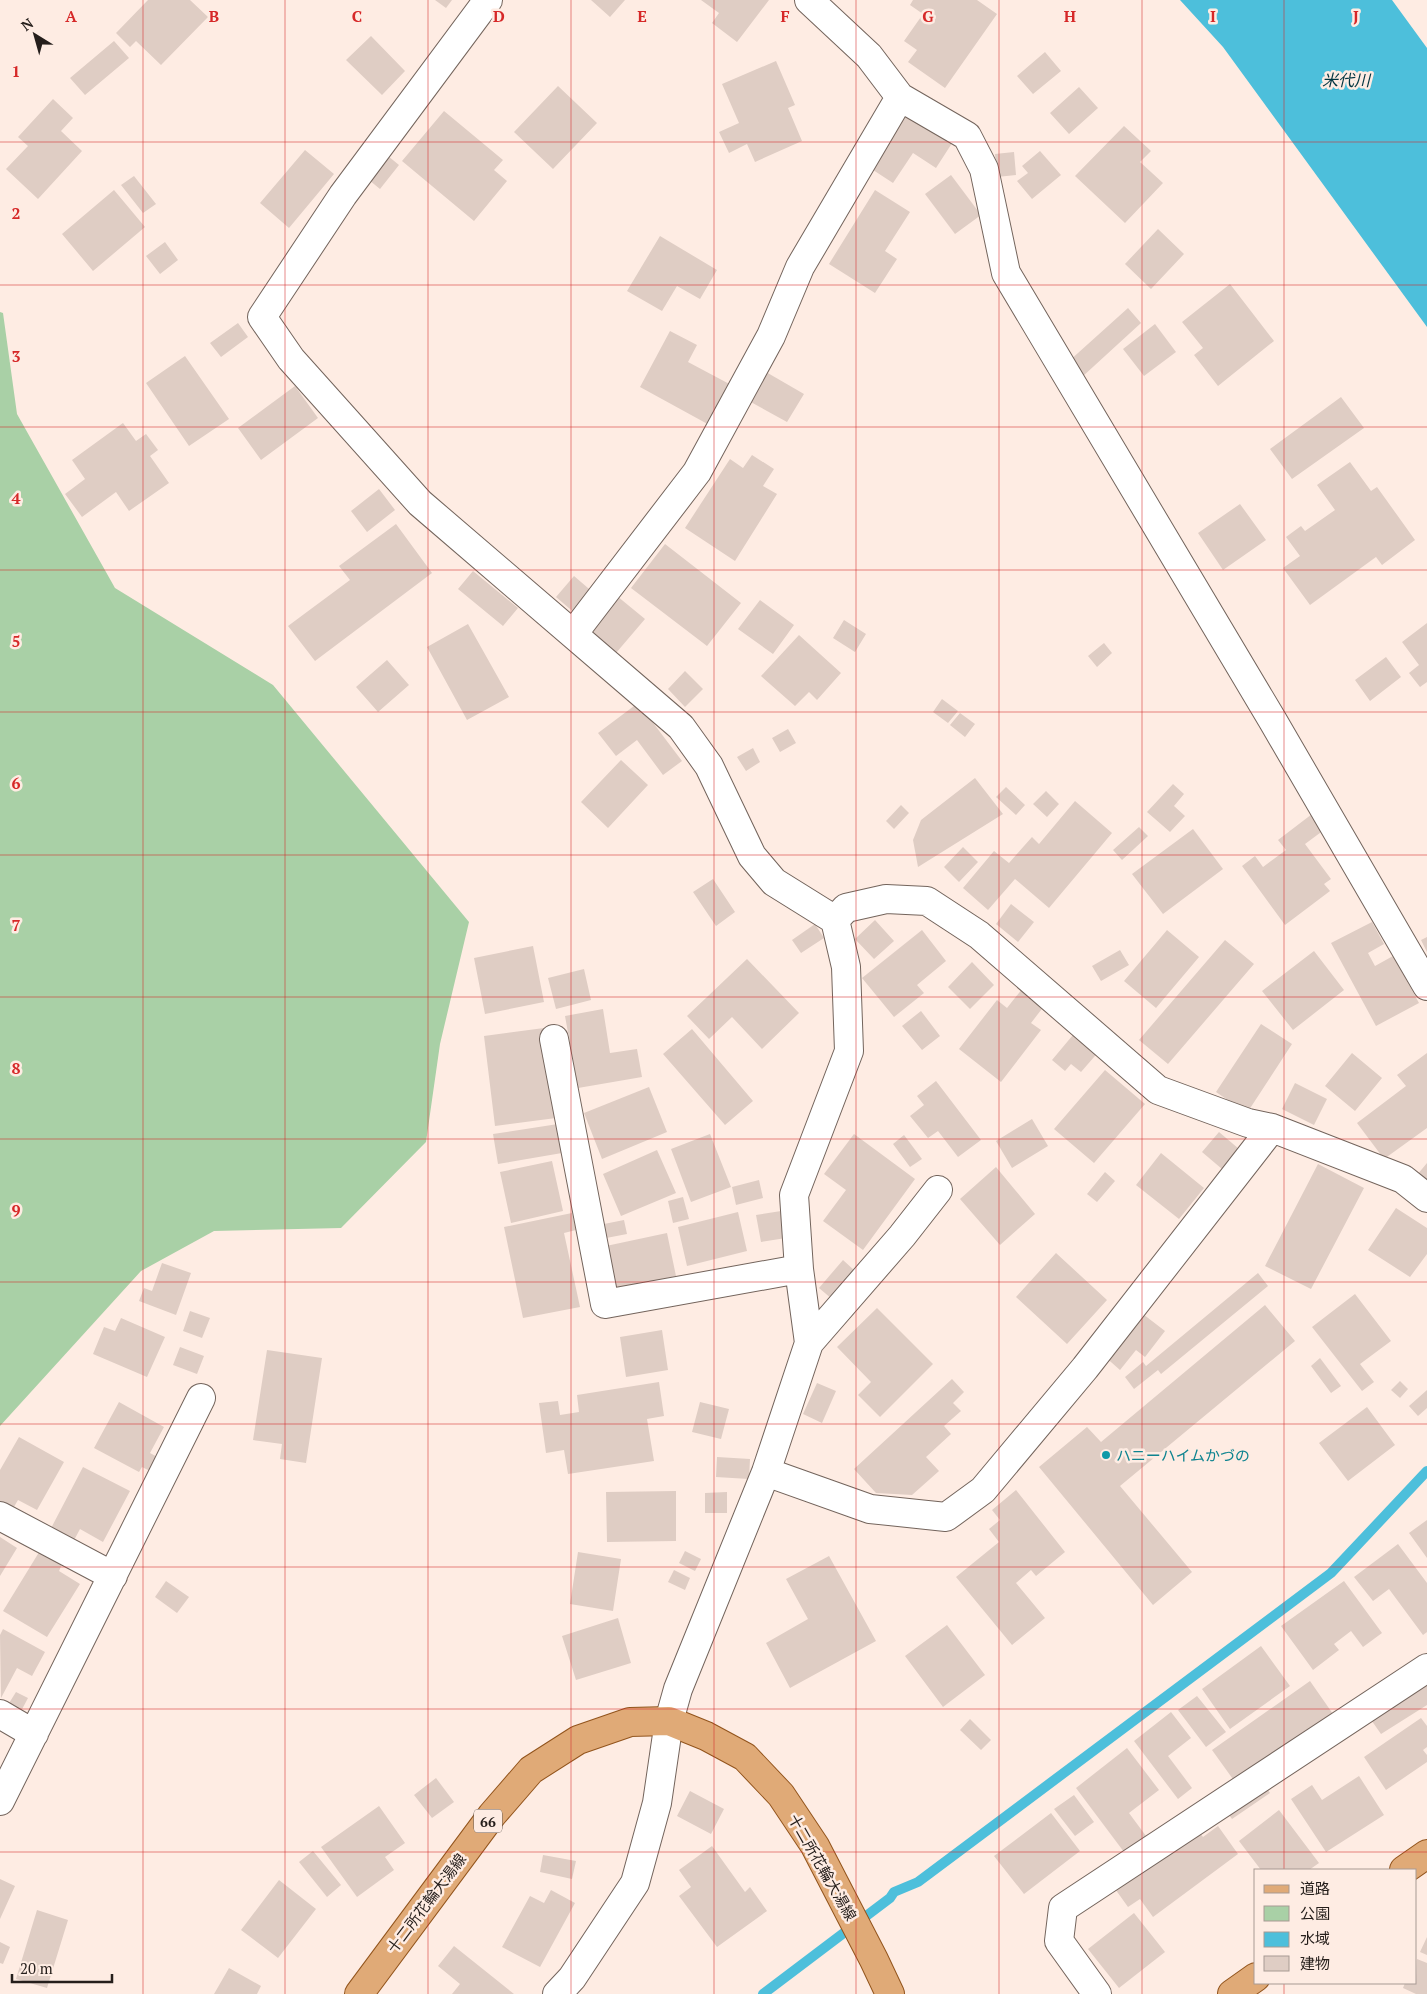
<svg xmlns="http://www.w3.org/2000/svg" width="1427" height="1994" font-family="'PT Serif','Noto Sans JP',serif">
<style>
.green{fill:#a9d0a6}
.water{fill:#4dbfdb}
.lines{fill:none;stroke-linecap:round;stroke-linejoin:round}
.stream{stroke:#4dbfdb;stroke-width:10}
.building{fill:#dfcdc4}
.minor-casing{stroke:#73645c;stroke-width:30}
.major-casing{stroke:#92541c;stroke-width:30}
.minor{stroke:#fff;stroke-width:28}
.major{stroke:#e0aa77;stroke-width:28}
.grid{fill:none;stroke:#d62828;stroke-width:1;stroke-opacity:0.55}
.culture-dot{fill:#0f9aa8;stroke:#feece3;stroke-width:2}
.labels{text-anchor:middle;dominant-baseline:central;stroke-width:5;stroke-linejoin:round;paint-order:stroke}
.shield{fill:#feece3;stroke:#665c57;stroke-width:1}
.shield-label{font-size:14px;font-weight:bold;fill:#251e1b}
.culture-label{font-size:15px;fill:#0d838f;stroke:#feece3;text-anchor:start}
.street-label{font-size:15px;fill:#251e1b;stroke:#feece3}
.water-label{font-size:16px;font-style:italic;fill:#003440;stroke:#feece3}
.grid-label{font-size:16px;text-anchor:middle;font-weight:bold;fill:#d62828;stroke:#feece3;stroke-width:5;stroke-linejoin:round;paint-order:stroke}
</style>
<rect width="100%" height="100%" fill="#feece3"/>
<path class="green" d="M 0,312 L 3,313 L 17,414 L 115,588 L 273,685 L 469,922 L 440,1044 L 426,1142 L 341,1228 L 214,1231 L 141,1271 L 0,1426 Z"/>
<path class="water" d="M 1180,0 L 1392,0 L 1427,48 L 1427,327 L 1223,47 Z"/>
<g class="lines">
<path class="stream" d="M 763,1994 L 890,1898 L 894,1892 L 918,1882 L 1331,1573 L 1427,1471"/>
</g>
<path class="building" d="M 148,0 L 190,0 L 208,17 L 161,65 L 136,41 L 130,47 L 116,33 Z
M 435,0 L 452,0 L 446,8 Z
M 591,0 L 625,0 L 610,17 Z
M 701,0 L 769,0 L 737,42 L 712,23 L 719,13 Z
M 913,0 L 977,0 L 997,14 L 945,88 L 908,62 L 917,50 L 904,41 L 923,14 L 910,5 Z
M 371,36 L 405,71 L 382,95 L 346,60 Z
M 114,41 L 129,58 L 85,95 L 70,78 Z
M 1045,52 L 1061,71 L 1033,94 L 1017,76 Z
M 776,61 L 795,105 L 788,108 L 802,141 L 755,162 L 747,144 L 729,153 L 719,132 L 739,123 L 722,84 Z
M 558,86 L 597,123 L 553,169 L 514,132 Z
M 1079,87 L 1098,108 L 1069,134 L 1050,113 Z
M 53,99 L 73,118 L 61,131 L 82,151 L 38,199 L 6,169 L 28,146 L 18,137 Z
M 909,105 L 956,137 L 936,168 L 913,153 L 893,183 L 867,166 Z
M 444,111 L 503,160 L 494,170 L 507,181 L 474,221 L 402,161 Z
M 1124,126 L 1151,151 L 1140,162 L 1163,183 L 1125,223 L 1075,176 Z
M 305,150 L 334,174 L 289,228 L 260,203 Z
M 1040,151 L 1061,175 L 1032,199 L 1017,181 L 1028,173 L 1022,166 Z
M 1014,152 L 1016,175 L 997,177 L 995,154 Z
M 388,156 L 399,165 L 380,189 L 369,180 Z
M 951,175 L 981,215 L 955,234 L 925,194 Z
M 134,176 L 156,204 L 143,213 L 121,185 Z
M 114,190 L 145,227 L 93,271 L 62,234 Z
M 875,190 L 910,212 L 885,251 L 897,259 L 875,293 L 829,264 Z
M 1158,229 L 1184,254 L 1151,289 L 1125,264 Z
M 660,236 L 717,270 L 700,299 L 677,286 L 662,311 L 627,291 Z
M 165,242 L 178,260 L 160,274 L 146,256 Z
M 1230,284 L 1274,341 L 1218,386 L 1194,355 L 1203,348 L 1182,322 Z
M 1128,308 L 1141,323 L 1082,377 L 1068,362 Z
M 238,323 L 248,337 L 221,357 L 210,343 Z
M 1155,324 L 1176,352 L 1144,376 L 1123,349 Z
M 670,331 L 697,345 L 688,362 L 735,387 L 713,427 L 640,387 Z
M 185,356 L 229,419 L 189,446 L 146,383 Z
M 766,372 L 804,394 L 787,422 L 749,401 Z
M 295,386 L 318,418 L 261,460 L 238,428 Z
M 1341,397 L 1364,428 L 1292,479 L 1270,449 Z
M 123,423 L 136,441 L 146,434 L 158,450 L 150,456 L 169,483 L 129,511 L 116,492 L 82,517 L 65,494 L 85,479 L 72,460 Z
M 752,455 L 774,469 L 763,486 L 777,494 L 735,561 L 685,528 L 730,459 L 743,468 Z
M 1350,462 L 1371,491 L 1377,487 L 1415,540 L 1382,565 L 1376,557 L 1310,605 L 1283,568 L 1300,556 L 1286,537 L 1301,526 L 1305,531 L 1335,510 L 1317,485 Z
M 379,489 L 395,510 L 367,532 L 351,511 Z
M 1240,504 L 1266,540 L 1223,570 L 1198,533 Z
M 396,524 L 432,573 L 315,661 L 288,626 L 350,580 L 339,566 Z
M 665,544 L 741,603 L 707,646 L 631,588 Z
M 473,571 L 518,608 L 503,626 L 458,589 Z
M 574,576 L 595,594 L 577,615 L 556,597 Z
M 617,596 L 645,619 L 616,653 L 588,630 Z
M 760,600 L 794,625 L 773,654 L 738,629 Z
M 844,620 L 866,634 L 855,652 L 833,638 Z
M 1427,623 L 1427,682 L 1420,687 L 1409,673 L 1419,665 L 1402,642 Z
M 468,624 L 509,697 L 467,720 L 427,647 Z
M 799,635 L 841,673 L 817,700 L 809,692 L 795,706 L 761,676 Z
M 1104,643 L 1112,653 L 1097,667 L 1088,656 Z
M 1386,657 L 1401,677 L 1370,701 L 1355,680 Z
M 387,660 L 409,685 L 378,712 L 356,687 Z
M 685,671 L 703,689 L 685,707 L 668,689 Z
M 942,699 L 958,711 L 948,723 L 933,712 Z
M 638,703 L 682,761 L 663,775 L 637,740 L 616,756 L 598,733 Z
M 960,713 L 975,724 L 965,737 L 950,725 Z
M 788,729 L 796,743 L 780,752 L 772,738 Z
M 753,748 L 760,762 L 746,771 L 737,757 Z
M 621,760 L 648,785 L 608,828 L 581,802 Z
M 975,778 L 1003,814 L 918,867 L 913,840 L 921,820 Z
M 1173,784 L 1184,794 L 1174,806 L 1185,816 L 1170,832 L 1147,812 Z
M 1006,787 L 1025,805 L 1016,815 L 996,797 Z
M 1046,791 L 1059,804 L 1047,817 L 1033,804 Z
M 1075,801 L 1112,833 L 1049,908 L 1015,879 L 988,910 L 963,888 L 994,851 L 1009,863 L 1032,837 L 1039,844 Z
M 901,805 L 909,813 L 894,829 L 886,821 Z
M 1316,811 L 1328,827 L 1305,844 L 1331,879 L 1324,884 L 1330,891 L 1285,925 L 1242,866 L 1255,856 L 1263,867 L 1286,850 L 1278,840 Z
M 1139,827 L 1148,836 L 1122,860 L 1113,850 Z
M 1193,829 L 1223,869 L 1163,914 L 1132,874 Z
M 963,847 L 978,862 L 959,882 L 944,867 Z
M 713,879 L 735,912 L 716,926 L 693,892 Z
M 1011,904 L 1034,922 L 1018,942 L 996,924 Z
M 875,920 L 894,941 L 874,959 L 855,939 Z
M 1372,922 L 1384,944 L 1368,953 L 1375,966 L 1393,956 L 1419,1003 L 1376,1026 L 1331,943 Z
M 815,924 L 824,938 L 801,953 L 792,940 Z
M 922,930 L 946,961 L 917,985 L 924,993 L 894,1017 L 862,978 Z
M 1167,930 L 1199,957 L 1156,1008 L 1124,981 Z
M 1427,937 L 1427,952 L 1421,940 Z
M 1225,940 L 1254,964 L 1168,1064 L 1139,1040 Z
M 533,946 L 544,1002 L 485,1014 L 474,958 Z
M 1120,950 L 1129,965 L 1101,981 L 1092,966 Z
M 1314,951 L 1344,990 L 1293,1030 L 1262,991 Z
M 747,959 L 799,1013 L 762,1049 L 732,1017 L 709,1039 L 687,1016 Z
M 972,962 L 994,985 L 970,1009 L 948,987 Z
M 584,969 L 591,1000 L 556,1009 L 548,978 Z
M 1026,984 L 1048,1001 L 1031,1023 L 1041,1030 L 1001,1082 L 959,1049 L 997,1000 L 1007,1008 Z
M 603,1009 L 610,1053 L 637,1049 L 642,1077 L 578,1088 L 565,1016 Z
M 921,1011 L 940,1036 L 922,1050 L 902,1026 Z
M 1261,1024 L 1292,1044 L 1247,1113 L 1216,1092 Z
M 544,1028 L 556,1118 L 495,1126 L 484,1036 Z
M 692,1029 L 753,1101 L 725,1125 L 663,1054 Z
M 1078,1029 L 1101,1049 L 1081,1072 L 1071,1064 L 1065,1071 L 1052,1060 Z
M 1352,1053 L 1382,1078 L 1355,1111 L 1325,1086 Z
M 1427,1053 L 1427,1128 L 1384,1159 L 1357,1123 L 1406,1086 L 1397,1075 Z
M 1105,1070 L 1145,1104 L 1094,1163 L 1054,1129 Z
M 936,1081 L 981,1140 L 958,1157 L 938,1131 L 928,1138 L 910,1116 L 924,1105 L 917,1096 Z
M 1295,1083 L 1327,1099 L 1314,1125 L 1282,1109 Z
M 649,1087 L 667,1132 L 602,1159 L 584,1113 Z
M 1032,1119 L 1048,1146 L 1012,1168 L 996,1141 Z
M 558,1124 L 562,1153 L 498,1164 L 493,1134 Z
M 1219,1132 L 1239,1149 L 1222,1169 L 1202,1152 Z
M 710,1134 L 731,1187 L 691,1202 L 671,1149 Z
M 854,1134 L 915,1179 L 863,1250 L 823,1221 L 846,1190 L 824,1174 Z
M 904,1135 L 922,1159 L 910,1167 L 893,1144 Z
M 657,1150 L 676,1193 L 621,1216 L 603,1174 Z
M 1161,1153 L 1204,1188 L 1179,1219 L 1136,1185 Z
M 552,1161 L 563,1211 L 511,1223 L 500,1172 Z
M 1427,1163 L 1427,1183 L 1417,1175 Z
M 1318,1164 L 1364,1188 L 1311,1289 L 1265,1266 Z
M 996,1167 L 1035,1214 L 1000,1245 L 960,1199 Z
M 1105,1172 L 1115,1181 L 1097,1202 L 1087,1194 Z
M 759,1180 L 763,1198 L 736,1205 L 732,1187 Z
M 683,1197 L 689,1219 L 673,1223 L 668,1201 Z
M 1396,1208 L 1427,1228 L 1427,1254 L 1410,1277 L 1368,1250 Z
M 781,1211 L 786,1238 L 761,1242 L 756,1215 Z
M 738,1212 L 747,1251 L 687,1266 L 678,1227 Z
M 572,1213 L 576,1230 L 564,1233 L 580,1307 L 523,1318 L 504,1227 Z
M 624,1220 L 627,1234 L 601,1239 L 599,1225 Z
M 667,1233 L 676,1276 L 615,1289 L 606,1246 Z
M 1056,1253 L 1107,1300 L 1067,1344 L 1016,1297 Z
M 843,1260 L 855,1271 L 832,1299 L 819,1288 Z
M 162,1263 L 191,1273 L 176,1315 L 139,1301 L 144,1288 L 152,1291 Z
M 1258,1273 L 1268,1286 L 1161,1374 L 1158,1370 L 1134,1389 L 1125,1377 L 1143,1362 L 1146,1366 Z
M 1355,1294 L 1391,1341 L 1360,1364 L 1374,1382 L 1362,1391 L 1312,1327 Z
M 1265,1305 L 1295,1341 L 1120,1486 L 1192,1572 L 1153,1605 L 1039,1467 L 1087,1427 L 1101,1442 Z
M 877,1308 L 933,1364 L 880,1417 L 858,1395 L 871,1382 L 837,1347 Z
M 190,1311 L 210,1318 L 202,1338 L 183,1331 Z
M 1139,1311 L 1165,1331 L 1145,1357 L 1136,1350 L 1120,1370 L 1103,1355 Z
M 121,1318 L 165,1337 L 147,1377 L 93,1354 L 104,1327 L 115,1331 Z
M 662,1330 L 668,1370 L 626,1377 L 620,1337 Z
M 180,1347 L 204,1356 L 197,1374 L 173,1365 Z
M 267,1350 L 322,1358 L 306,1463 L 280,1459 L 282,1444 L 253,1440 Z
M 1320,1358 L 1341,1386 L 1331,1393 L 1311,1366 Z
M 952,1379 L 964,1392 L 953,1403 L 961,1411 L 944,1426 L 951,1434 L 926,1457 L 939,1471 L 912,1495 L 876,1493 L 854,1469 Z
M 1400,1381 L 1408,1389 L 1400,1398 L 1391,1390 Z
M 659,1382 L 664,1416 L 647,1419 L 654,1461 L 568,1474 L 564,1450 L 546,1453 L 539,1403 L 558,1401 L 560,1415 L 579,1412 L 577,1395 Z
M 817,1383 L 836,1391 L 822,1423 L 803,1414 Z
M 1427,1390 L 1427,1408 L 1418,1416 L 1409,1406 Z
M 119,1402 L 164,1427 L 150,1453 L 161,1459 L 154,1473 L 142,1467 L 139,1472 L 94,1448 Z
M 700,1402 L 729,1409 L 721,1439 L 692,1432 Z
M 1367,1407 L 1395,1445 L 1348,1481 L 1319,1443 Z
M 19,1437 L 64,1462 L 37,1510 L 18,1500 L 11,1512 L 0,1505 L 0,1470 Z
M 717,1457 L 750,1459 L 749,1479 L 716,1477 Z
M 83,1467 L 130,1491 L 103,1542 L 80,1529 L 71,1546 L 48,1534 Z
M 1016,1490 L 1065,1552 L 1036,1576 L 1031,1570 L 1016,1583 L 1045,1618 L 1012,1645 L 956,1577 L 999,1542 L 989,1529 L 1000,1520 L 992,1510 Z
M 676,1491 L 676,1541 L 607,1542 L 606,1492 Z
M 727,1492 L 727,1513 L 705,1513 L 705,1493 Z
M 1427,1520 L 1427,1558 L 1409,1533 Z
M 0,1537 L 17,1548 L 0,1576 Z
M 1398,1544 L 1427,1583 L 1427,1632 L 1423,1635 L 1389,1589 L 1373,1601 L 1354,1577 Z
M 41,1549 L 63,1562 L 59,1571 L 80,1584 L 47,1637 L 3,1611 Z
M 685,1551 L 701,1559 L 695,1571 L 679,1563 Z
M 578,1552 L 621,1559 L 613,1611 L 570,1604 Z
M 829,1556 L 876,1641 L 790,1688 L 766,1643 L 808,1619 L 786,1579 Z
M 674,1570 L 690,1578 L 685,1590 L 668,1582 Z
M 166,1581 L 189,1597 L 177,1613 L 155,1597 Z
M 1344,1581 L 1382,1633 L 1363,1647 L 1351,1631 L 1334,1644 L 1339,1650 L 1313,1670 L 1281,1626 Z
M 618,1618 L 631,1663 L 576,1680 L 562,1636 Z
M 947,1625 L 985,1675 L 943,1707 L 905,1656 Z
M 3,1629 L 45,1652 L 32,1676 L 17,1668 L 1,1698 L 0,1635 Z
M 1261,1646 L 1290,1686 L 1230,1729 L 1202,1689 Z
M 1427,1675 L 1427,1705 L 1381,1734 L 1367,1714 Z
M 1310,1681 L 1333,1714 L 1235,1782 L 1212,1750 Z
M 16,1692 L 28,1698 L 19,1715 L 6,1708 Z
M 1197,1696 L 1226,1732 L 1206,1747 L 1178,1710 Z
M 1171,1712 L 1191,1738 L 1168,1756 L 1192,1788 L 1178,1799 L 1134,1741 Z
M 1421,1718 L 1427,1726 L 1427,1747 L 1423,1750 L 1427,1755 L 1427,1762 L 1386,1790 L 1364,1757 Z
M 970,1719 L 991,1740 L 981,1750 L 960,1730 Z
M 1127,1748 L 1159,1790 L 1129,1813 L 1146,1836 L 1124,1852 L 1076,1788 Z
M 1359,1776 L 1384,1815 L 1326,1852 L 1291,1799 L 1312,1785 L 1322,1800 Z
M 436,1778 L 454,1802 L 432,1818 L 414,1795 Z
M 1262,1781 L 1270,1793 L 1232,1819 L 1224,1808 Z
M 690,1791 L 724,1809 L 711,1834 L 677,1816 Z
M 1074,1795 L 1094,1822 L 1075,1836 L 1054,1809 Z
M 379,1806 L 405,1843 L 385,1857 L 394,1870 L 357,1897 L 321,1847 Z
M 1279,1810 L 1319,1863 L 1309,1870 L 1261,1870 L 1239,1841 Z
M 1051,1813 L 1080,1851 L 1024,1894 L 994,1856 Z
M 1195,1826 L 1203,1837 L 1218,1826 L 1238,1854 L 1153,1917 L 1140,1899 L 1128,1907 L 1113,1886 Z
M 712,1846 L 745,1892 L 750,1887 L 767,1911 L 717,1947 L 679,1896 L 691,1887 L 679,1870 Z
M 313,1851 L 341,1885 L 327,1897 L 299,1862 Z
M 543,1855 L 576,1861 L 572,1879 L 540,1872 Z
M 0,1879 L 15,1886 L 0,1919 Z
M 279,1880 L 316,1909 L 278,1958 L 241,1930 Z
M 551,1890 L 575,1903 L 540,1967 L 502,1947 L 530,1896 L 544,1903 Z
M 37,1910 L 68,1920 L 47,1988 L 16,1979 Z
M 1134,1913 L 1165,1952 L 1119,1988 L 1088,1949 Z
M 1427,1937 L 1427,1955 L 1420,1952 Z
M 0,1942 L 10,1947 L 3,1964 L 0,1963 Z
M 454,1946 L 514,1994 L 452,1994 L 460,1984 L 438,1966 Z
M 1417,1959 L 1427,1963 L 1427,1994 L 1416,1994 L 1403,1988 L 1405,1983 L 1416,1983 Z
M 229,1968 L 261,1986 L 257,1994 L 214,1994 Z"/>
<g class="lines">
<g class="minor-casing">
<path id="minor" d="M 488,0 L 343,195 L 262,317 L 291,359 L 420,503 L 681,727 L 709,766 L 752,856 L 774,882 L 835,920 L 846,967 L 849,1051 L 794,1195 L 799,1269 L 809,1343 L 766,1472 L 678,1689 L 669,1721 L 657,1803 L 635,1883 L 572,1978 L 557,1994
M 809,0 L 869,56 L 900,97 L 967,136 L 984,169 L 1006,273 L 1273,721 L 1427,986
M 573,634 L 697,472 L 771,336 L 800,267 L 900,97
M 835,920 L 846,908 L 886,899 L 927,901 L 979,935 L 1158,1090 L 1248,1123 L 1272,1128 L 1403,1179 L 1427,1198
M 554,1039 L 605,1304 L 799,1269
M 809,1343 L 902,1236 L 938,1190
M 766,1472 L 870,1509 L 946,1517 L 983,1490 L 1085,1368 L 1272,1128
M 0,1516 L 113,1576
M 0,1714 L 34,1734
M 0,1801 L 201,1398
M 1097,1994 L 1059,1941 L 1063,1908 L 1427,1668"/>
</g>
<g class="major-casing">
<path id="major" d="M 1404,1870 L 1427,1854
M 359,1994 L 492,1815 L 531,1770 L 578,1740 L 630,1722 L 669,1721 L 706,1736 L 745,1757 L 781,1795 L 815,1846 L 874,1960 L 890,1994
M 1232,1994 L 1256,1977"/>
</g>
<use href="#minor" class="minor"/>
<use href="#major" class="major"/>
</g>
<path class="grid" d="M 143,0 L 143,1994M 285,0 L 285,1994M 428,0 L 428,1994M 571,0 L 571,1994M 714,0 L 714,1994M 856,0 L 856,1994M 999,0 L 999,1994M 1142,0 L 1142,1994M 1284,0 L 1284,1870M 0,142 L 1427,142M 0,285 L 1427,285M 0,427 L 1427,427M 0,570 L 1427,570M 0,712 L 1427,712M 0,855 L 1427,855M 0,997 L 1427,997M 0,1139 L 1427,1139M 0,1282 L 1427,1282M 0,1424 L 1427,1424M 0,1567 L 1427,1567M 0,1709 L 1427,1709M 0,1852 L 1427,1852M 1284,1983 L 1284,1994"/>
<circle class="culture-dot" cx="1106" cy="1455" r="5"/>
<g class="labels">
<rect class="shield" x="474" y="1809.5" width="28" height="23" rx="4"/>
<g class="shield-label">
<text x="488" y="1821">66</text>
</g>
<g class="culture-label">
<text x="1116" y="1455">ハニーハイムかづの</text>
</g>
<g class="street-label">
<text transform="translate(823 1867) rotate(60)">十二所花輪大湯線</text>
<text transform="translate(426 1903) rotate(-53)">十二所花輪大湯線</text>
</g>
<g class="water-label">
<text x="1346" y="80">米代川</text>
</g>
</g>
<g class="grid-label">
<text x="71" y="22">A</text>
<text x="214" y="22">B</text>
<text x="357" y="22">C</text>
<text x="499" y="22">D</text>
<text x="642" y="22">E</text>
<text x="785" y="22">F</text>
<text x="928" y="22">G</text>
<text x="1070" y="22">H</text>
<text x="1213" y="22">I</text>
<text x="1356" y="22">J</text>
<text x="16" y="77">1</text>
<text x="16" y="219">2</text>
<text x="16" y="362">3</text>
<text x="16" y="504">4</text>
<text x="16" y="647">5</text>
<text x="16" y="789">6</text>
<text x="16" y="931">7</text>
<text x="16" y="1074">8</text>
<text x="16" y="1216">9</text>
</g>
<rect x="1254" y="1869" width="162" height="115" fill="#feece3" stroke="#a79a93"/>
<rect x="1264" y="1885" width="25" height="8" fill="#e0aa77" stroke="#a79a93"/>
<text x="1300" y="1894" font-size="15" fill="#251e1b">道路</text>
<rect x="1264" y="1906" width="25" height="15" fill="#a9d0a6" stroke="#a79a93"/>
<text x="1300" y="1919" font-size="15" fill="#251e1b">公園</text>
<rect x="1264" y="1932" width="25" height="15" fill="#4dbfdb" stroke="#a79a93"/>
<text x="1300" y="1944" font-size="15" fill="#251e1b">水域</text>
<rect x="1264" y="1956" width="25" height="15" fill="#dfcdc4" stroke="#a79a93"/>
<text x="1300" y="1969" font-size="15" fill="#251e1b">建物</text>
<g transform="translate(35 35) rotate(323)" stroke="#feece3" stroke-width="4" paint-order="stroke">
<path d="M0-4L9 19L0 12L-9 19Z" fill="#251e1b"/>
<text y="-8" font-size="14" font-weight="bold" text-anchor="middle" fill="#251e1b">N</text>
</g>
<path d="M12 1974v8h100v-8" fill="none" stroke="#251e1b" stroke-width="2.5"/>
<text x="20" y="1974" font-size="15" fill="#251e1b" stroke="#feece3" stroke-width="4" paint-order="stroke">20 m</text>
</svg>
